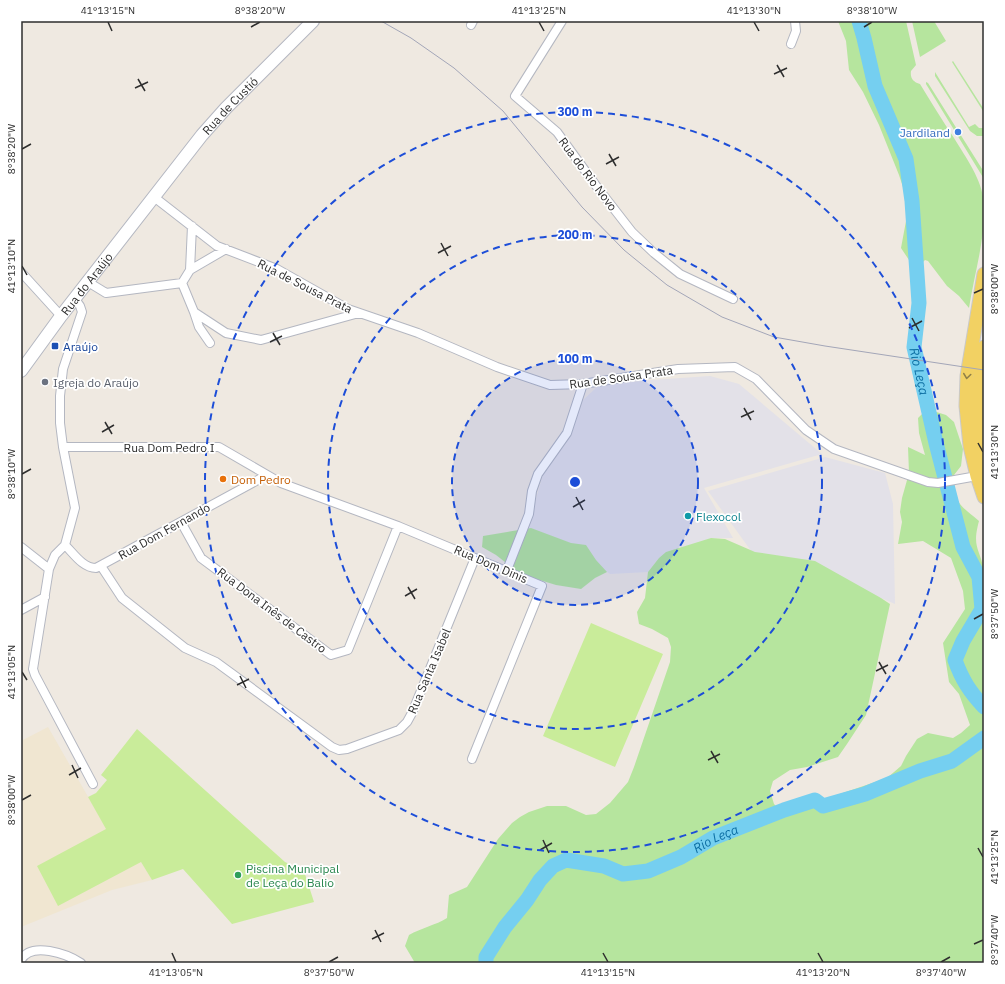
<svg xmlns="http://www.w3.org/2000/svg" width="1005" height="984" font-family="'IBM Plex Sans',sans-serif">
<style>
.industrial{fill:#e3e1e8}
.education{fill:#f0e6d1}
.green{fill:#b6e59e}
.pitch{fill:#c9ec9a}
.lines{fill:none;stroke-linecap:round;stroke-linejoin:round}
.river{stroke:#75cff0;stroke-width:15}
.street-casing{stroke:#b4b7c1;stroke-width:10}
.secondary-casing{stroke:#b4b7c1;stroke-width:14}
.primary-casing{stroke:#c9c9c9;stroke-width:15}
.street{stroke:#fff;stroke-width:8}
.secondary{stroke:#fff;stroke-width:12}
.primary{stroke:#f2d163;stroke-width:13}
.tram{stroke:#a3a6b8;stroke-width:1}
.oneway{stroke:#908048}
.ticks{fill:none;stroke:#2e2e2e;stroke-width:1.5}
.ring{fill:none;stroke:#1d4ed8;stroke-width:2;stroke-dasharray:7 5}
.shop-dot{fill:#3f7fe0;stroke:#fff;stroke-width:1.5}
.transit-dot{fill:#1a4fb4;stroke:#fff;stroke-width:1.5}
.worship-dot{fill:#6b7280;stroke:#fff;stroke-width:1.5}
.food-dot{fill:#e8710a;stroke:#fff;stroke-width:1.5}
.culture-dot{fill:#0f9aa8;stroke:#fff;stroke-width:1.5}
.leisure-dot{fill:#2e9e5b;stroke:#fff;stroke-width:1.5}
.labels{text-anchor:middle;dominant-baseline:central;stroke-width:3.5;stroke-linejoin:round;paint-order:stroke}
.street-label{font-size:12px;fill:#2e2e2e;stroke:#fff}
.shop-label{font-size:12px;fill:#366cbe;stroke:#fff;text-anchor:end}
.transit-label{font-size:12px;fill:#164399;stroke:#fff;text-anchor:start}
.worship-label{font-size:12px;fill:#5b616d;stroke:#fff;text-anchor:start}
.food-label{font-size:12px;fill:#c56008;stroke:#fff;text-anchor:start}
.culture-label{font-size:12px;fill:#0d838f;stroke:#fff;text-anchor:start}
.leisure-label{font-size:12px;fill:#27864d;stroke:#fff;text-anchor:start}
.water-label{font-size:13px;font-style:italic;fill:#0d6fa3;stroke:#fff}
.centre{fill:#1d4ed8;stroke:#fff;stroke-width:2}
.ring-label{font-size:12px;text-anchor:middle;font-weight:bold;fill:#1d4ed8;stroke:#fff;stroke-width:3.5;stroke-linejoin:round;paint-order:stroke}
.neatline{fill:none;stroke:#2e2e2e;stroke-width:1.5}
.ticks-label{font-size:10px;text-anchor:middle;fill:#2e2e2e}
</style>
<rect width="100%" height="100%" fill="#efe9e1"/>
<path class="industrial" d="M 710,376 L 739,384 L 822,454 L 704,488 L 733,538 L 711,538 L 659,558 L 648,572 L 610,574 L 607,572 L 517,567 L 543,474 L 566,443 L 582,401 L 598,386 L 651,380 Z
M 825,457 L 885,473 L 893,504 L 895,604 L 802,564 L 754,555 L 708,491 Z"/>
<path class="education" d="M 48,727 L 106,828 L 141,862 L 152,880 L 112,890 L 21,927 L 21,741 Z"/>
<path class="green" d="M 838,21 L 906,21 L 916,65 L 911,71 C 910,78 913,82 920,84 C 931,102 942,120 954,138 C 966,158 982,179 984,203 C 986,237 974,275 969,308 L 959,296 L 947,286 L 928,261 L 925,260 L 923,262 L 911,263 L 901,248 L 909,205 L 899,175 L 879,125 L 863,92 L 849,70 L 846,41 Z
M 912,21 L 934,21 L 946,41 L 920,57 Z
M 953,61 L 983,108 L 984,110 L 983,111 L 952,62 Z
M 935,72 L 969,127 L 975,124 L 979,128 L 984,128 L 984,136 L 977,136 L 970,131 L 935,76 Z
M 926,82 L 928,83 L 984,172 L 984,179 L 926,84 Z
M 927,409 L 946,415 L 954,422 L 963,449 L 961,466 L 954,475 C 954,504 959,504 979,521 C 972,547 979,547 984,570 L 984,963 L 415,963 L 405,946 L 409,935 C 421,928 436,925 447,918 L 449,895 L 467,887 L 498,839 L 512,823 L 520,817 L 529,812 L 547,806 L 566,806 L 586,815 L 596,814 L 610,803 L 628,782 L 634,767 L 670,662 L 671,647 L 668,638 L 652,629 L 639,624 L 637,612 L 645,598 L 648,572 L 659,558 L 666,552 L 711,538 L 725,539 L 755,552 L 815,561 L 881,598 L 890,604 L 866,715 L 847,744 L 838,757 L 807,767 L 790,770 L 773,781 L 770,791 L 774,804 L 786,816 L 821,803 L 828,798 L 887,778 L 901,766 L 906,756 L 917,739 L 928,733 L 953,738 L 961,733 L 970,725 L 959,694 L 949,682 L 943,643 L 965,609 L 963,591 L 951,558 L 923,541 L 898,544 L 902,522 L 900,512 L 902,498 L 909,473 L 908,447 L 925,455 L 919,433 L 918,418 Z
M 531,528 L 571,543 L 586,545 L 596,560 L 607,572 L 595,578 L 581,589 L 556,585 L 520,574 L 496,555 L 482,547 L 483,536 Z"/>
<path class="pitch" d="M 591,623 L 663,654 L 615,767 L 543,736 Z
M 137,729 L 285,862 L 304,871 L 314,902 L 232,924 L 183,869 L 152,880 L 141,862 L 58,906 L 37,866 L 106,829 L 88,797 L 96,793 L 107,780 L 101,775 Z"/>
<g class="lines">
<g class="river">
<path id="s1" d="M 859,21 L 864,38 L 875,86 L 906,159 L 912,201 L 919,303 L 914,347 L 936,443 L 963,547 L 979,577 L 982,609 L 963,641 L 955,660 C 962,680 970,692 984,707"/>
<path id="s2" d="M 486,963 L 486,957 L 505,927 L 527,900 L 540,880 L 553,866 L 566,860 L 604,866 L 623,874 L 648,871 L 681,857 L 713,838 L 784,810 L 815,800 L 823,806 L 865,794 L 920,771 L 952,761 L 984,738"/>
</g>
<g class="street-casing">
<path id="street" d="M 562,21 L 515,96 L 557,132 L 597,187 L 632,232 L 654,253 L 680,274 L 733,299
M 471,25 L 473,21
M 791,44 L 796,31 L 795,21
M 154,197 L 217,246 L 277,269 L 348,309 L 418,333 L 497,367 L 550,385 L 583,384 L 678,369 L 735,367 L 756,379 L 806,430 L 834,449 L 928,482 L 938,483 L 977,476
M 190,270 L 192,226
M 21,272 L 61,316
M 88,282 L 106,293 L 182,283 L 194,312 L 226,333 L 261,340 L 359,313
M 182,283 L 190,270 L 226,249
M 75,299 L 80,306 L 82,312 L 63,369 L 60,396 L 60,423 L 63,447 L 75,508 L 65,545 L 55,555 L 49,569 L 33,669 L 35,675 L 93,784
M 194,312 L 199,327 L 210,343
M 63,447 L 219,447 L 281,483 L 398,526 L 542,586 L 472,759
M 181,522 L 201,558 L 331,655 L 348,650 L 398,526
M 65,545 C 74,554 83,568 96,568 L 267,475
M 21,547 L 49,569
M 101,566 L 122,598 L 185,648 L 216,662 L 332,747 L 339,750 L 347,749 L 399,730 L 407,722 L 412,713 L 475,558
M 507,570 L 529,514 L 532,491 L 538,474 L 567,433 L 583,384
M 21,610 L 45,597
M 21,960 C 31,941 67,954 81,963"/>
</g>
<g class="secondary-casing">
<g id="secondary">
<path id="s3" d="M 21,371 L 61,316 L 202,135 L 226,108 L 313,21"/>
</g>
</g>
<g class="primary-casing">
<path id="primary" d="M 984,274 L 967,376 L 966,406 L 970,446 L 977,476 L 984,497
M 983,468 L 981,461 L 977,409 L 979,386 L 984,347"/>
</g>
<use href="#street" class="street"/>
<use href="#secondary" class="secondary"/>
<use href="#primary" class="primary"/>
<path class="tram" d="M 381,21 L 411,38 L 454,68 L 503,111 L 582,207 L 624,250 L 667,285 L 722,317 L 774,337 L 825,346 L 984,370"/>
</g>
<defs><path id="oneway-chevron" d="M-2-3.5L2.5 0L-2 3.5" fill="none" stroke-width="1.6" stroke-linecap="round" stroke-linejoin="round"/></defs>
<use class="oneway" href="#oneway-chevron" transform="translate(967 376) rotate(98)"/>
<path class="ticks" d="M 108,22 L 112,31M 539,22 L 544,31M 754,22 L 759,31M 251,27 L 260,22M 864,27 L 872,22M 777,65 L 784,77M 774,74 L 787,68M 138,79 L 145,91M 135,88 L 148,82M 22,149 L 31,144M 609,154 L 616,166M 606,164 L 619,157M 441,243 L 448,256M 438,253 L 451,246M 22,266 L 27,275M 974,293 L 983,289M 912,318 L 919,331M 909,328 L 922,321M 273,333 L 280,345M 270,342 L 282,336M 744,408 L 751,420M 741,417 L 754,411M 105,422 L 112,434M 102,432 L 114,425M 978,443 L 983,452M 22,474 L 31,469M 576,497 L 583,510M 573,507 L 585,500M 408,587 L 415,599M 405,596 L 417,589M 974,619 L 983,614M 879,662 L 886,674M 876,671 L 888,665M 22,672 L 27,680M 240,676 L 246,688M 237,685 L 249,679M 711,751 L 718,763M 708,760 L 720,754M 72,765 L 78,778M 69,775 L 81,768M 22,800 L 31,795M 543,840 L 549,853M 978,848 L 983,857M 540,850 L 552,843M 375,930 L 381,942M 372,939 L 384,933M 974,944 L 983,940M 172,953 L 176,962M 603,953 L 608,962M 818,953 L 823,962M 329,962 L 338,957M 941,962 L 950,957"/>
<circle cx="575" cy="482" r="123" fill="#1d4ed8" fill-opacity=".12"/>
<g class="ring">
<circle cx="575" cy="482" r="123"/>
<circle cx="575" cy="482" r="247"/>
<circle cx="575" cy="482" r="370"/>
</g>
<circle class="shop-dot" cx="958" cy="132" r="4"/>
<rect class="transit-dot" x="51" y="342" width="8" height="8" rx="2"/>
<circle class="worship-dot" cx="45" cy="382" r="4"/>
<circle class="food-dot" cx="223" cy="479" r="4"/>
<circle class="culture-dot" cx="688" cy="516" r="4"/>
<circle class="leisure-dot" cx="238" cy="875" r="4"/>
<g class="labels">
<g class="street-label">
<text stroke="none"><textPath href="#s3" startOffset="338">Rua de Custió</textPath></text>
<text transform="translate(588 174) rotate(53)">Rua do Rio Novo</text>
<text stroke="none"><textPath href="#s3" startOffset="109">Rua do Araújo</textPath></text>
<text transform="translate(305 286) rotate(27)">Rua de Sousa Prata</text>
<text transform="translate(621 377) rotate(-8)">Rua de Sousa Prata</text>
<text x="169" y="447">Rua Dom Pedro I</text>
<text transform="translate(164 531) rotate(-29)">Rua Dom Fernando</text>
<text transform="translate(491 564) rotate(23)">Rua Dom Dinis</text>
<text transform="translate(272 610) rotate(37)">Rua Dona Inês de Castro</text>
<text transform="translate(429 671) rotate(-67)">Rua Santa Isabel</text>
</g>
<g class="shop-label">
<text x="950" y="132">Jardiland</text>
</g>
<g class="transit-label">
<text x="63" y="346">Araújo</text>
</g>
<g class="worship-label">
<text x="53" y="382">Igreja do Araújo</text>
</g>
<g class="food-label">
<text x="231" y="479">Dom Pedro</text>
</g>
<g class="culture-label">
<text x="696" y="516">Flexocol</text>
</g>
<g class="leisure-label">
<text x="246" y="868">Piscina Municipal<tspan x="246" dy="14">de Leça do Balio</tspan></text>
</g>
<g class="water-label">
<text stroke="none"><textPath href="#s1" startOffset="360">Rio Leça</textPath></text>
<text stroke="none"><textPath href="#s2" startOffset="293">Rio Leça</textPath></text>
</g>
</g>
<circle cx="575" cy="482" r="6" class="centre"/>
<g class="ring-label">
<text x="575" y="116">300 m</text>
<text x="575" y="239">200 m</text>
<text x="575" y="363">100 m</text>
</g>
<rect width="1005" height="984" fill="none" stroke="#ffffff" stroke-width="44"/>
<rect x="22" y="22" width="961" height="940" class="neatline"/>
<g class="ticks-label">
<text x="108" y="14">41°13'15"N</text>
<text x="260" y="14">8°38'20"W</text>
<text x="539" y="14">41°13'25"N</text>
<text x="754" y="14">41°13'30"N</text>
<text x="872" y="14">8°38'10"W</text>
<text transform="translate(11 149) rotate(-90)" y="4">8°38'20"W</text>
<text transform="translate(11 266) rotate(-90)" y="4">41°13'10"N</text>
<text transform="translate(994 289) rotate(-90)" y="4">8°38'00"W</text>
<text transform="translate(994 452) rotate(-90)" y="4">41°13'30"N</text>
<text transform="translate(11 474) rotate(-90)" y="4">8°38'10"W</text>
<text transform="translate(994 614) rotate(-90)" y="4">8°37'50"W</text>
<text transform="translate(11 672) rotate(-90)" y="4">41°13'05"N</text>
<text transform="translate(11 800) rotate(-90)" y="4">8°38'00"W</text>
<text transform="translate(994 857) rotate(-90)" y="4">41°13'25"N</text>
<text transform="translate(994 940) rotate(-90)" y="4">8°37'40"W</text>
<text x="176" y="976">41°13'05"N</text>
<text x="329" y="976">8°37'50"W</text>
<text x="608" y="976">41°13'15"N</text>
<text x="823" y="976">41°13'20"N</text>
<text x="941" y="976">8°37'40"W</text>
</g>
</svg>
